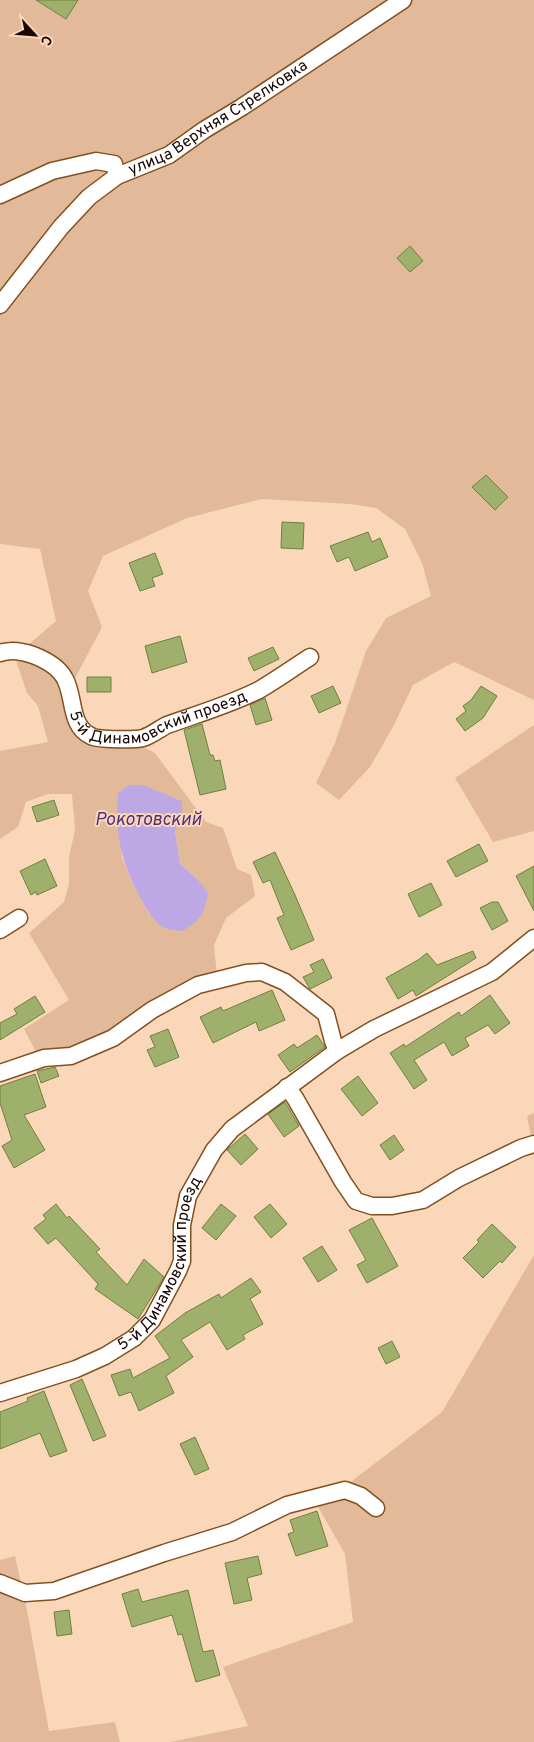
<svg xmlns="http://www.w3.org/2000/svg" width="534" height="1742" font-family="Overpass,sans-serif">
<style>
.green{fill:#e2ba9a;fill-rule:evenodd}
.water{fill:#bda7e5}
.building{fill:#9eb06c;stroke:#70803e}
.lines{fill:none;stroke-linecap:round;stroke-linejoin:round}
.street-casing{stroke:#83501f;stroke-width:19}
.street{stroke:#fff;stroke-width:16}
.labels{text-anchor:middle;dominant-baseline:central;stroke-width:4;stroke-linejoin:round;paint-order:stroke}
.street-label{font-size:16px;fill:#190600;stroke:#fbd7ba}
.water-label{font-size:18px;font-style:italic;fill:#4f3079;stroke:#fbd7ba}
</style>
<rect width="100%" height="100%" fill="#fbd7ba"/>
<path class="green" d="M 0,0 L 534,0 L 534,700 L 454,662 L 413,685 L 393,727 L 370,767 L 339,800 L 316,783 L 335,743 L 366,651 L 386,618 L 431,596 L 422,563 L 405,529 L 376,508 L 350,504 L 262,499 L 187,518 L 103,556 L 88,591 L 102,627 L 72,684 L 60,661 L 28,645 L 56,621 L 40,549 L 0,544 Z
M 14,655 L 29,657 L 55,674 L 80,737 L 88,745 L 139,745 L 155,753 L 206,822 L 223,828 L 237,869 L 251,875 L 255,896 L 226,918 L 214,945 L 217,975 L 109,1034 L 79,1048 L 38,1056 L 24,1029 L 69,1000 L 29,933 L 64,902 L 69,884 L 69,857 L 75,830 L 72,794 L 48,794 L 26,802 L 18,827 L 0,839 L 0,751 L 48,742 L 38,706 L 27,693 ZM 163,794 L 182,801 L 182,812 L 175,831 L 180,864 L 198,880 L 149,914 L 132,882 L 122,857 L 117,807 Z
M 534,725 L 534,831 L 493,842 L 455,778 Z
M 534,1113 L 534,1151 L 527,1116 Z
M 534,1255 L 534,1742 L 170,1742 L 248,1726 L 223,1667 L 353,1622 L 345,1554 L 318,1507 L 442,1412 Z
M 15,1556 L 27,1610 L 49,1731 L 115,1722 L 120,1742 L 0,1742 L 0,1560 Z"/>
<path class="water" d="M 129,785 L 143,785 L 182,801 L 182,812 L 175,831 L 180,864 L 198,880 L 208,893 C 204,915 201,920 182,931 C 177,930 168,930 163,927 C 154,922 147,910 142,901 C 122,865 114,834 118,793 Z"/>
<path class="building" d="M 36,0 L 78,0 L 66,19 Z
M 410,246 L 423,261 L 410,272 L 397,258 Z
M 486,475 L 508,497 L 495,510 L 472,487 Z
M 282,522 L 304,523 L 303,549 L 281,548 Z
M 368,532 L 372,542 L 380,538 L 388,557 L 355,571 L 349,557 L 337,562 L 330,546 Z
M 155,553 L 163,574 L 152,578 L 155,586 L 140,591 L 129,563 Z
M 180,636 L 187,662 L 152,673 L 145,646 Z
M 273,647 L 279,659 L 254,671 L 248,658 Z
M 87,677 L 111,677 L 111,692 L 87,692 Z
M 333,686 L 341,703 L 319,713 L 311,696 Z
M 481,686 L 497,696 L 483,718 L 465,731 L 456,719 L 466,711 L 463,706 L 471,700 Z
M 265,698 L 272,720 L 256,725 L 250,705 Z
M 202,724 L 210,755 L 213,755 L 215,761 L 220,760 L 226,789 L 200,795 L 184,730 Z
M 54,800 L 59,815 L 37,822 L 32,807 Z
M 479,844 L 488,861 L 456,877 L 447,861 Z
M 275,852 L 295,895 L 314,940 L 291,950 L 277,918 L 284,915 L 270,880 L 263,883 L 253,862 Z
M 45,859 L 57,886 L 37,895 L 36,892 L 31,895 L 20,871 Z
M 534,866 L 534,911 L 516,876 Z
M 431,883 L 442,905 L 419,917 L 408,894 Z
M 492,902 L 498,902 L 508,921 L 492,930 L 480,908 Z
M 473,951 L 476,958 L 416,996 L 413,990 L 398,999 L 386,978 L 418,960 L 427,953 L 437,965 Z
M 323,959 L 332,978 L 310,989 L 303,977 L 314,972 L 310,965 Z
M 272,990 L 285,1020 L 259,1031 L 256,1022 L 213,1043 L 200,1017 L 221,1007 L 223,1011 Z
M 490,995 L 510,1023 L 495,1034 L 488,1025 L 465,1038 L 469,1046 L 452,1056 L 444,1042 L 414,1060 L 427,1080 L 414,1089 L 390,1053 L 404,1044 L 405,1047 L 459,1012 L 461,1016 Z
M 35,996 L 45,1012 L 0,1040 L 0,1023 L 17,1014 L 14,1009 Z
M 168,1029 L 179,1057 L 155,1067 L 147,1050 L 155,1047 L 150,1036 Z
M 317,1035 L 325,1047 L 290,1072 L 278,1055 L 294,1044 L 297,1048 Z
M 55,1067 L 59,1076 L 41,1083 L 37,1071 Z
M 35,1074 L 46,1107 L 24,1115 L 45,1150 L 14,1168 L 2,1146 L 12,1140 L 0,1103 L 0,1086 Z
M 358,1076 L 378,1103 L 362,1116 L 341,1089 Z
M 285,1102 L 299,1126 L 284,1137 L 268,1114 Z
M 245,1134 L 258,1149 L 241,1165 L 227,1150 Z
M 394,1135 L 404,1150 L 390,1160 L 380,1145 Z
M 56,1204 L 67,1218 L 69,1216 L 100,1249 L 96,1252 L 127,1285 L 144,1259 L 164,1277 L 138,1319 L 95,1289 L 98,1284 L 56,1238 L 48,1244 L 34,1228 L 46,1219 L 43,1215 Z
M 221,1204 L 236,1216 L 216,1240 L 202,1228 Z
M 270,1204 L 287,1224 L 271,1238 L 254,1217 Z
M 372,1218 L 398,1266 L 367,1283 L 357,1265 L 366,1260 L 349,1230 Z
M 492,1224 L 516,1247 L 502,1263 L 500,1261 L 483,1278 L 463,1258 L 479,1242 L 477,1240 Z
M 322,1246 L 337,1270 L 318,1282 L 303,1258 Z
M 251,1278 L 261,1292 L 250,1299 L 263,1324 L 243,1335 L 245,1339 L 227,1350 L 210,1322 L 181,1340 L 193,1357 L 166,1376 L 174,1393 L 139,1411 L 131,1392 L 119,1396 L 111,1375 L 130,1369 L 133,1378 L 170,1358 L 155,1336 L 185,1313 L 219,1294 L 221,1298 Z
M 392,1341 L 400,1357 L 386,1364 L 378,1348 Z
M 82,1379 L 106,1436 L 93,1441 L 70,1385 Z
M 44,1391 L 67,1451 L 50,1457 L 40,1433 L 0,1449 L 0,1412 L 28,1401 L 27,1398 Z
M 195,1437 L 209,1469 L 195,1475 L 180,1444 Z
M 317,1511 L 328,1546 L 296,1556 L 288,1534 L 294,1532 L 290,1520 Z
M 258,1556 L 262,1574 L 247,1578 L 252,1600 L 234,1604 L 225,1563 Z
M 138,1589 L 142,1602 L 188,1590 L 203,1652 L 213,1650 L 220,1675 L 196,1682 L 182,1634 L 178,1635 L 172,1615 L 132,1627 L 122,1594 Z
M 69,1610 L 72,1634 L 57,1636 L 54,1612 Z"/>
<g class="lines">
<g class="street-casing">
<g id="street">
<path id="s1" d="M 0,195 L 52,171 L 96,161 L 114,164 L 117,176 L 169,155 L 204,130 L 242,107 L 403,0"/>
<path d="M 0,305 L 61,227 L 89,197 L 117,176"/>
<path id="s2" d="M 0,653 C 11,649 22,651 33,655 C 46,660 59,667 65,679 C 75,697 69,726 91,736 C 98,740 135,740 143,738 C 152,735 159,729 167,725 C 198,714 229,705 259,690 C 276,680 293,668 310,657"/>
<path d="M 0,930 L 19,918"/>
<path d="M 0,1073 L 44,1058 L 71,1056 L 113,1038 L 152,1010 L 198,985 L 246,973 L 262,972 L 285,982 L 326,1014 L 333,1041 L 337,1051"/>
<path d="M 287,1087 L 295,1098 L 343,1182 L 356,1201 L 372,1206 L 392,1206 L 423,1200 L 459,1178 L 521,1148 L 534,1144"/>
<path id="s3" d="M 0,1393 L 76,1369 L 105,1356 L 134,1338 L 152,1320 L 178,1271 L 182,1261 L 182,1225 L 188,1196 L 214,1150 L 232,1129 L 337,1051 L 374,1029 L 492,972 L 534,938"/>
<path d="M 0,1583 L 25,1593 L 54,1591 L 164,1553 L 232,1532 L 287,1505 L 345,1490 L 361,1496 L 376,1508"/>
</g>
</g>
<use href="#street" class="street"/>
</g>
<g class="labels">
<g class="street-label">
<text stroke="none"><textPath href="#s1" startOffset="250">улица Верхняя Стрелковка</textPath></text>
<text stroke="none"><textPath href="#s2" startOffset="206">5-й Динамовский проезд</textPath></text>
<text stroke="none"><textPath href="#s3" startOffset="226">5-й Динамовский проезд</textPath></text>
</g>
<g class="water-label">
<text x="148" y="820">Рокотовский</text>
</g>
</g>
<g transform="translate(35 35) rotate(116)" stroke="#fbd7ba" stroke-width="4" paint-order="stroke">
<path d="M0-4L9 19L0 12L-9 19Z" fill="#190600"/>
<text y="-8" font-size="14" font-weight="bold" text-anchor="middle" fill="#190600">С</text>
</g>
</svg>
